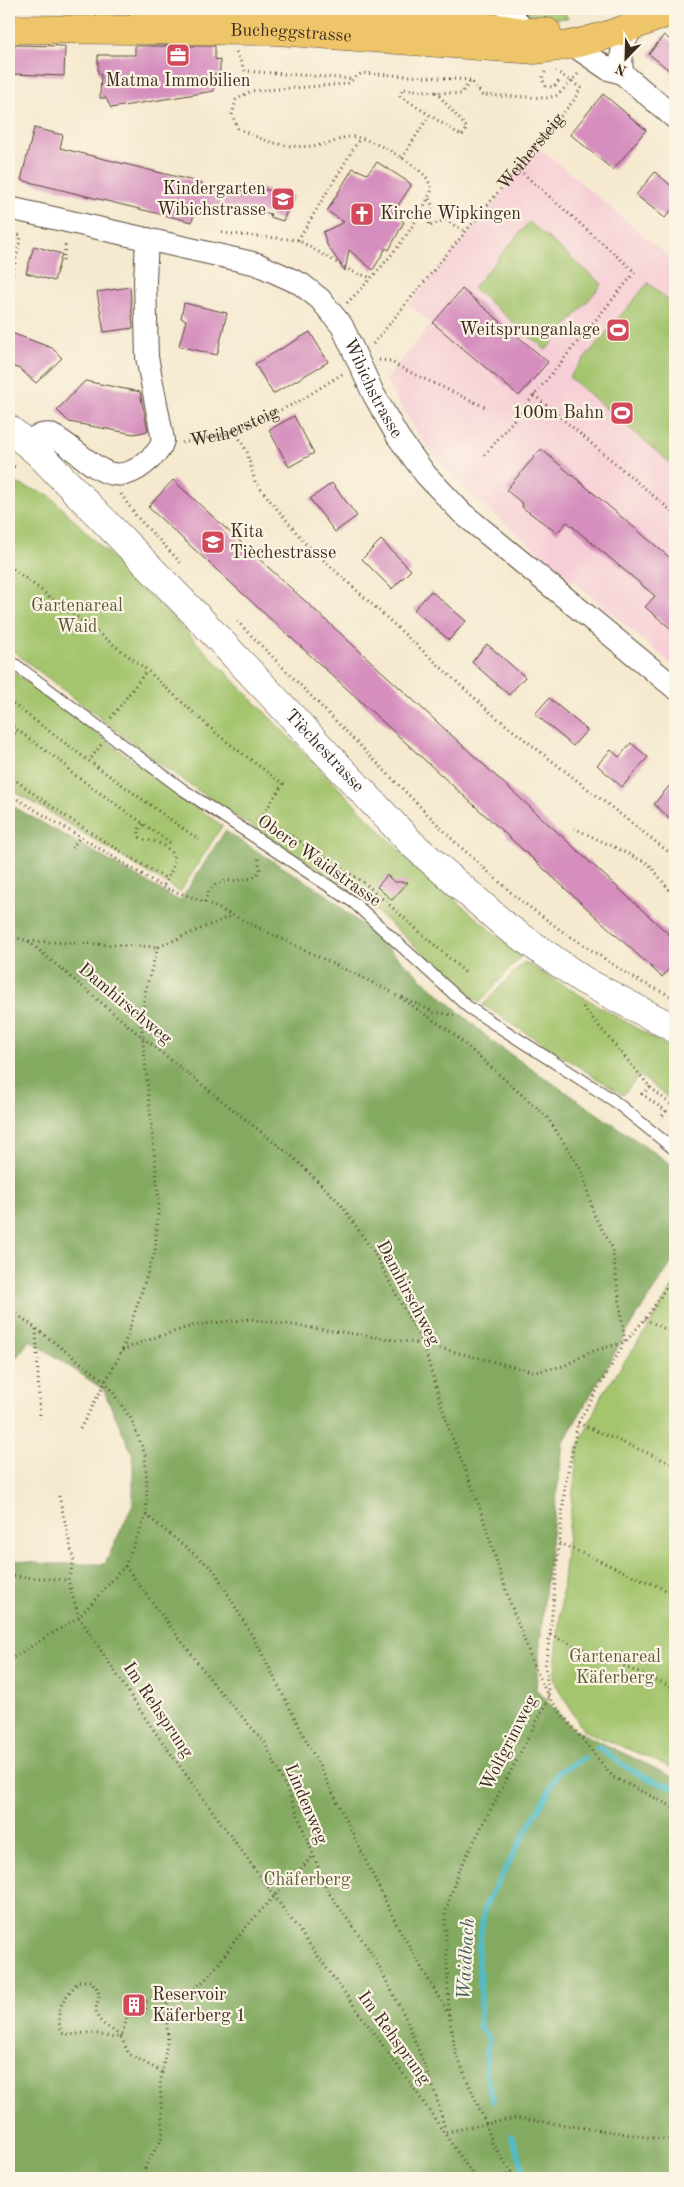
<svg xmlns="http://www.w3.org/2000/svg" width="684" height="2187" font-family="'Old Standard TT',serif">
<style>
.built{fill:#f6cfd6}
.green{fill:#a4c56e;stroke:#707846}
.forest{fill:#83aa61;stroke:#5f6a40}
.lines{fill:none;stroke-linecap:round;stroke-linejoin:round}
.stream{stroke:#4fbcc9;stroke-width:5.5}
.building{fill:#d58ebd}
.service-casing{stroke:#574739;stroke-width:13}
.minor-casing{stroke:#574739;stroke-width:24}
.tertiary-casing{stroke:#574739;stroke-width:29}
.primary-casing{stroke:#574739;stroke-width:29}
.path{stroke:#574739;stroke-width:3;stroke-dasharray:1 4;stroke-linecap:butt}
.service{stroke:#fff;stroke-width:11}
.minor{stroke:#fff;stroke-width:22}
.tertiary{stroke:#fff;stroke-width:28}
.primary{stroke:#eec569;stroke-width:28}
.labels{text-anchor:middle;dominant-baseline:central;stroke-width:4.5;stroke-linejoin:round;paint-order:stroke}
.street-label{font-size:18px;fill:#3b2a1e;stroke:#fcf5e5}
.poi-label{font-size:18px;fill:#3b2a1e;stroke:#fcf5e5;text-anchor:end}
.park-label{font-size:18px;fill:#5a5836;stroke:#fcf5e5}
.water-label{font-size:19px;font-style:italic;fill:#425d5a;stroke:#fcf5e5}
</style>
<rect width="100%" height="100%" fill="#fcf5e5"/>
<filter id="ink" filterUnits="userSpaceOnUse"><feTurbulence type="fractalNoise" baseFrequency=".02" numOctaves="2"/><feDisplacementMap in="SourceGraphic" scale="10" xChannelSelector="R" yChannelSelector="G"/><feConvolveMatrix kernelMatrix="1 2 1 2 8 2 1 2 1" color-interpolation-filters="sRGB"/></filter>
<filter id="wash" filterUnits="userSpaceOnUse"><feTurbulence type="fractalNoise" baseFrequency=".0096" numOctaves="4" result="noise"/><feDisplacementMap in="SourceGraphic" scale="20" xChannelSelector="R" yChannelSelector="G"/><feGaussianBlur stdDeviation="1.12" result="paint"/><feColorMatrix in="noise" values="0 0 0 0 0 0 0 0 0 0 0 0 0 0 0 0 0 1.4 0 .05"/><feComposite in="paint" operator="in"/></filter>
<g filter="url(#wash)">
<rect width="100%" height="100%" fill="#f5e9cf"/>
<path class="built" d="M 540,148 L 675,262 L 675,667 L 469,493 L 434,456 L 420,437 L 385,380 L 432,324 L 409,304 Z"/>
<path class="green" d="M 521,9 L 531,12 L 538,9 L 562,9 L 568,18 C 553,19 531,22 521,9 Z
M 529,222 L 602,284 L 546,350 L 473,288 Z
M 648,283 L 675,306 L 675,467 L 569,377 Z
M 9,481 L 49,495 L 162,607 L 412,863 L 521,956 L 479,1003 L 359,896 L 241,820 L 160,764 L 9,648 Z
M 9,669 L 222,826 L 180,892 L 9,788 Z
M 524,962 L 675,1051 L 675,1103 L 639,1075 L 623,1095 L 483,1005 Z
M 675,1282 L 675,1769 L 583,1730 L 554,1681 L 565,1560 L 578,1449 L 600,1398 L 651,1323 Z"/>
<path class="forest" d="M 9,804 L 180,901 L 225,831 L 329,896 L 494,1043 L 675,1167 L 675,1258 L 632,1323 L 563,1443 L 544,1601 L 536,1689 L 573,1729 L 675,1778 L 675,2178 L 9,2178 L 9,1559 L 42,1564 L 105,1564 L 133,1504 L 133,1455 L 103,1389 L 30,1340 L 9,1367 Z"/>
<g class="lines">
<path class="stream" d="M 597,1748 L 600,1747 C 624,1768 645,1779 675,1788
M 493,2101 L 485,2070 L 489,2039 L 479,2027 L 481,1998 L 478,1952 L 485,1906 L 559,1772 L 584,1758
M 511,2135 L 527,2178"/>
</g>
<g id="blocks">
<path class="building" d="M 664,35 L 675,44 L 675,75 L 649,54 Z
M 13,45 L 65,46 L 64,76 L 12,74 Z
M 135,46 L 215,46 L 215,59 L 220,60 L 220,74 L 214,74 L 214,91 L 111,108 L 106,98 L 100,98 L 101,74 L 98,73 L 98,55 L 135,55 Z
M 603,94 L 646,130 L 613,170 L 570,134 Z
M 34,128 L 63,135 L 60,148 L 202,183 L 200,190 L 244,190 L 245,185 L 293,196 L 283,221 L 270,217 L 271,214 L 254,210 L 228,207 L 196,207 L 192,222 L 21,180 Z
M 377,162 L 410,183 L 411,186 L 393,213 L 404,222 L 389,250 L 386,248 L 373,270 L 349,250 L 345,271 L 327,245 L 323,232 L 344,222 L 327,211 L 353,168 L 367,174 Z
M 655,172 L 675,189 L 675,206 L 665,218 L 636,195 Z
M 34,246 L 62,254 L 54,281 L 26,273 Z
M 130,287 L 133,328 L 104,332 L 97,292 Z
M 462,289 L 548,362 L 519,396 L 433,323 Z
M 184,303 L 227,313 L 217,355 L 179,346 L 186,320 L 181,318 Z
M 9,332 L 52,348 L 62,358 L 36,383 L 20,369 L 9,365 Z
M 310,332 L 328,362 L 273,394 L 255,364 Z
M 85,381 L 140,392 L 148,431 L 134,434 L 69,422 L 57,410 Z
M 294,416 L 314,453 L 289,467 L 269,430 Z
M 541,449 L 675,562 L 675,632 L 645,607 L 655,596 L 567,522 L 557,533 L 522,507 L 523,504 L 506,490 Z
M 173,480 L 675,940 L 675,962 L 662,977 L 148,507 Z
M 332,483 L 357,516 L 335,532 L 310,499 Z
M 381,540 L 411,570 L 392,589 L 362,559 Z
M 431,591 L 466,621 L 449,640 L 414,610 Z
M 487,644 L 525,677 L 509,695 L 472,662 Z
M 549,698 L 587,730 L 573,746 L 535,714 Z
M 631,743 L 648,757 L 622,787 L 597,765 L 611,750 L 619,757 Z
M 675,779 L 675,823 L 654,804 Z
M 387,875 L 394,882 L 408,882 L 392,900 L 377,887 Z
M 138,1994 L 144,2011 L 130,2016 L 124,1999 Z"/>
</g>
</g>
<g filter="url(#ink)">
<use href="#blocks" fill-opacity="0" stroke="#574739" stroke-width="1"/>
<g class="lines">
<g class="service-casing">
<path id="service" d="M 9,660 L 182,789 L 353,902 L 468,1007 L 613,1100 L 675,1150"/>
</g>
<g class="minor-casing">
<g id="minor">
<path d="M 508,9 L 525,32"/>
<path d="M 573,45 L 608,69 L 622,73 L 675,118"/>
<path d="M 622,73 C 620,54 622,43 633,27"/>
<path id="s3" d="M 9,208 L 257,264 L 301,284 L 320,299 L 342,326 L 374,395 L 398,437 L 426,475 L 462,513 L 675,688"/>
<path d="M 25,442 C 32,439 43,432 51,435 C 82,449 107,495 144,464 C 153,456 160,452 163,440 L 147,357 L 145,281 L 147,239"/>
</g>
</g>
<g class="tertiary-casing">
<g id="tertiary">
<path id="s4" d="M 9,429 L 37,452 L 200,619 L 412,844 L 507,927 L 583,980 L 675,1029"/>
</g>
</g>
<g class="primary-casing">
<g id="primary">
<path d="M 142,9 L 295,10 L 446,21 L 525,32 L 547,32"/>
<path id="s5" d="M 9,29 L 276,31 L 535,50 C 585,46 629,28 675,10"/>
</g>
</g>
<g class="path">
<path d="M 236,52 L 245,71 L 353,79"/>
<path d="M 545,72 L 542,79 L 546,86 L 554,87 L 559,81"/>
<path d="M 436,92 L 467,128 L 462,136 L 400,96 L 403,89 L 461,94 L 471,80"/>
<path d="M 402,158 L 429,116"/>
<path d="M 429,199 L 432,205 L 429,226 L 445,220 L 466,232"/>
<path d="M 9,232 L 21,236 L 9,290"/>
<path d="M 222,233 L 298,240 L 353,272 L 372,278"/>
<path d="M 298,240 L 360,138"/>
<path d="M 63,261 L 66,242"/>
<path d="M 347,303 C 380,270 414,233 432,189 C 430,185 428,179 425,176 C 412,162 367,134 348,137 C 340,138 333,143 326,144 C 293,151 266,143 238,128 L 232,115 L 236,100 L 251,91 L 347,84 L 362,73 L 471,80 L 482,95 L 548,98 L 558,95 L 579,73"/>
<path id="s1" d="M 373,344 L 574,100 L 581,88 L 556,71"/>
<path d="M 379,360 L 390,361 L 401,368 L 485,407"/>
<path d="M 534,395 L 675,514"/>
<path d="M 235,430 L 247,452 L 255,482 L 306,544 L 492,714 L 675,857"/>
<path id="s2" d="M 182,443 L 227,434 L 298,402 L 342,374"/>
<path d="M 485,455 L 635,272 L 518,169"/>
<path d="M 9,466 L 17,467"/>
<path d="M 121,494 L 136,516 L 181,563"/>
<path d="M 9,566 L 147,670 L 218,735 L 283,784 L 258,822"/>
<path d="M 237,621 L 454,841 L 516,897 L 562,931 L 637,980 L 675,998"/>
<path d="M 9,701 L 89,761"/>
<path d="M 111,718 L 147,670"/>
<path d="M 9,724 L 68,767 L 69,771 L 172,844"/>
<path d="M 9,742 L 17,730"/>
<path d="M 101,745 L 89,761 L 199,840"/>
<path d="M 9,775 C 59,814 112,847 167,879"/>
<path d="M 9,794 L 163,887 L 205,902 L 394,993"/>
<path d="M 262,817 L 366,884 L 467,974"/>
<path d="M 143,824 L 138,830 L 140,837 C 146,841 150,840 156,842 C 184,854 173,867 163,887"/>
<path d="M 574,828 L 649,864 L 675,897"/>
<path d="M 72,848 L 79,838"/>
<path d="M 205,902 C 212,866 248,892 260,870 L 258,857"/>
<path d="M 9,936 L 28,941 L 142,1037 L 294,1158 L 340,1203 L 373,1251 L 423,1344 L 449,1429 L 478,1502 L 508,1597 L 534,1666 L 549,1698 L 613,1777 L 675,1808"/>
<path d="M 29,941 L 158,947 L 231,916"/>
<path d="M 402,997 L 434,1012 L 454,1015"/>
<path d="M 583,1007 L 650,1087 L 675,1108"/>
<path d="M 650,1087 L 642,1094 L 666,1111 L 660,1119"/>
<path d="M 675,1270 L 660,1298 L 645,1319 L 625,1342 L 578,1423 L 565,1485 L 550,1635 L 545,1665 L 549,1698 L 458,1872 L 445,1914 L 449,2015 L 456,2054 L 486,2124 L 516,2118 L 675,2141"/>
<path d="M 9,1308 L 105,1381 L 131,1419 L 145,1454 L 147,1484 L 146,1515 L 125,1566 L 79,1617 L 9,1660"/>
<path d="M 645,1319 L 675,1334"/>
<path d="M 36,1329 L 40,1419"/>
<path d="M 122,1351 L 139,1343 L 195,1325 L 251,1319 L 423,1344 L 535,1372 L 564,1366 L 590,1352 L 625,1342 L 612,1247 L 594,1215 L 582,1171 L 547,1117 L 451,1032 L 393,993"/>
<path d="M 578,1423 L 675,1465"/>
<path d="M 80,1429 L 122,1351 L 155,1251 L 159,1201 L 141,1021 L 146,988 L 158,947"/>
<path d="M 59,1496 L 74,1561 L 68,1580 L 79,1617 L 150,1725 L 413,2087 L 475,2178"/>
<path d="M 146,1515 L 214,1570 L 258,1646 L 325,1777 L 397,1925 L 449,2015"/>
<path d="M 559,1543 L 675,1594"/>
<path d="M 125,1566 L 216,1687 L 265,1743 L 291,1798 L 327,1890 L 370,1951 L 405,2016 L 434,2089 L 445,2129"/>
<path d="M 9,1576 L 68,1580"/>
<path d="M 550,1635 L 675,1688"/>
<path d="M 79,1981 L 91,1981 C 107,1998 93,2001 97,2015 C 101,2026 114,2029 121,2037 C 110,2039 102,2034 91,2033 C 81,2032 73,2037 62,2033 C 53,2008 64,1999 79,1981 Z"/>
<path d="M 162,2072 L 129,2054 L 121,2037 L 127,2018 L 147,2012 L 144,2002 C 160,1995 179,1997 195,1988 C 211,1978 229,1947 242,1932 C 264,1906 289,1881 313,1856"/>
<path d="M 446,2132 L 486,2124 L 492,2143 L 515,2178"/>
<path d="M 141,2178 L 148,2161 L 160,2142 L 163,2132 L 160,2085 L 168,2037 L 165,2007 L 173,1996"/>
<path d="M 503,2178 L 511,2171"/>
</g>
<use href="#service" class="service"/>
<use href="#minor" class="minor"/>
<use href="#tertiary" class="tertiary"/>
<use href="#primary" class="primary"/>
</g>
</g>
<defs>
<g id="office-square" transform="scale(1.25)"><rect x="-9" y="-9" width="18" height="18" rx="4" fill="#d1495b" stroke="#fcf5e5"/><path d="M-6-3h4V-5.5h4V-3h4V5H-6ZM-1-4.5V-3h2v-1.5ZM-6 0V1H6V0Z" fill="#fff"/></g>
<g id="school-square" transform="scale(1.25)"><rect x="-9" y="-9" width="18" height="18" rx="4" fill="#d1495b" stroke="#fcf5e5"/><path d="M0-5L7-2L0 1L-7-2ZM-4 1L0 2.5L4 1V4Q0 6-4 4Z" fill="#fff"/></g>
<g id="church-square" transform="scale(1.25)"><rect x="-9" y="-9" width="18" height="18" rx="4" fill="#d1495b" stroke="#fcf5e5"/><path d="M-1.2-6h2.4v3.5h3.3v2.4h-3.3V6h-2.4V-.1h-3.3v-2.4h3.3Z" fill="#fff"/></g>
<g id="stadium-square" transform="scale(1.25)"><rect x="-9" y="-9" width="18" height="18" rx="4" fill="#d1495b" stroke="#fcf5e5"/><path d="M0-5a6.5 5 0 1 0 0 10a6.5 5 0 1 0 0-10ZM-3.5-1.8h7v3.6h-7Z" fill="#fff"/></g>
<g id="building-square" transform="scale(1.25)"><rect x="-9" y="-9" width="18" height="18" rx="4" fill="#d1495b" stroke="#fcf5e5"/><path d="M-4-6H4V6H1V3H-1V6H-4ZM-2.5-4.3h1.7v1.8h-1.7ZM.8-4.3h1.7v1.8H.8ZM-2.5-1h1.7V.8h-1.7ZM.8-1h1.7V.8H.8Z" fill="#fff"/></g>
</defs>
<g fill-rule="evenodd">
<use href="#office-square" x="178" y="55"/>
<use href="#school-square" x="283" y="199"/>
<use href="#church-square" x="362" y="214"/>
<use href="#stadium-square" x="618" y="330"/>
<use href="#stadium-square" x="622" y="413"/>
<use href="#school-square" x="213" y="542"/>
<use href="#building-square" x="134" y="2005"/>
</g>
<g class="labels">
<g class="street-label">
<text stroke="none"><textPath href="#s5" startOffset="282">Bucheggstrasse</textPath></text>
<text stroke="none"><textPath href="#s1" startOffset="249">Weihersteig</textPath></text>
<text stroke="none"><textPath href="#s3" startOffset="431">Wibichstrasse</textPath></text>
<text stroke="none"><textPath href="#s2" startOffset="55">Weihersteig</textPath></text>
<text stroke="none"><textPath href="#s4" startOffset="451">Tièchestrasse</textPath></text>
<text transform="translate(319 861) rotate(35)">Obere Waidstrasse</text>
<text transform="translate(125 1004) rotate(40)">Damhirschweg</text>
<text transform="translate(408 1293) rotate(62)">Damhirschweg</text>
<text transform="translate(158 1710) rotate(56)">Im Rehsprung</text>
<text transform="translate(509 1743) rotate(-63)">Wolfgrimweg</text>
<text transform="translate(306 1804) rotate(67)">Lindenweg</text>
<text transform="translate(394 2038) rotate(54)">Im Rehsprung</text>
</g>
<g class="poi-label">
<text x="178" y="81" text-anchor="middle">Matma Immobilien</text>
<text x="266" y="189">Kindergarten<tspan x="266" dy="21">Wibichstrasse</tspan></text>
<text x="380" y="214" text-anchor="start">Kirche Wipkingen</text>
<text x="600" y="330">Weitsprunganlage</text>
<text x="604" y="413">100m Bahn</text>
<text x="230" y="532" text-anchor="start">Kita<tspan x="230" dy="21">Tièchestrasse</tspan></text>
<text x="152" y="1995" text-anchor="start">Reservoir<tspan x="152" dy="21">Käferberg 1</tspan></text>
</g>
<g class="park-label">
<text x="77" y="606">Gartenareal<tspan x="77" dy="21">Waid</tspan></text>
<text x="615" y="1657">Gartenareal<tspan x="615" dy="21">Käferberg</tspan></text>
<text x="307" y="1880">Chäferberg</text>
</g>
<g class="water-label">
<text transform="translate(467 1959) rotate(-87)">Waidbach</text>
</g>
</g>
<rect width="684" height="2187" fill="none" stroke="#fcf5e5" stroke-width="30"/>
<g transform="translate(626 58) rotate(203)" stroke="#fcf5e5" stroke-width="4" paint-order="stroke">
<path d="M0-4L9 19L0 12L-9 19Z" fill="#3b2a1e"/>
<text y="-8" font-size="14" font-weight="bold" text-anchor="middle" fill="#3b2a1e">N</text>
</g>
</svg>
